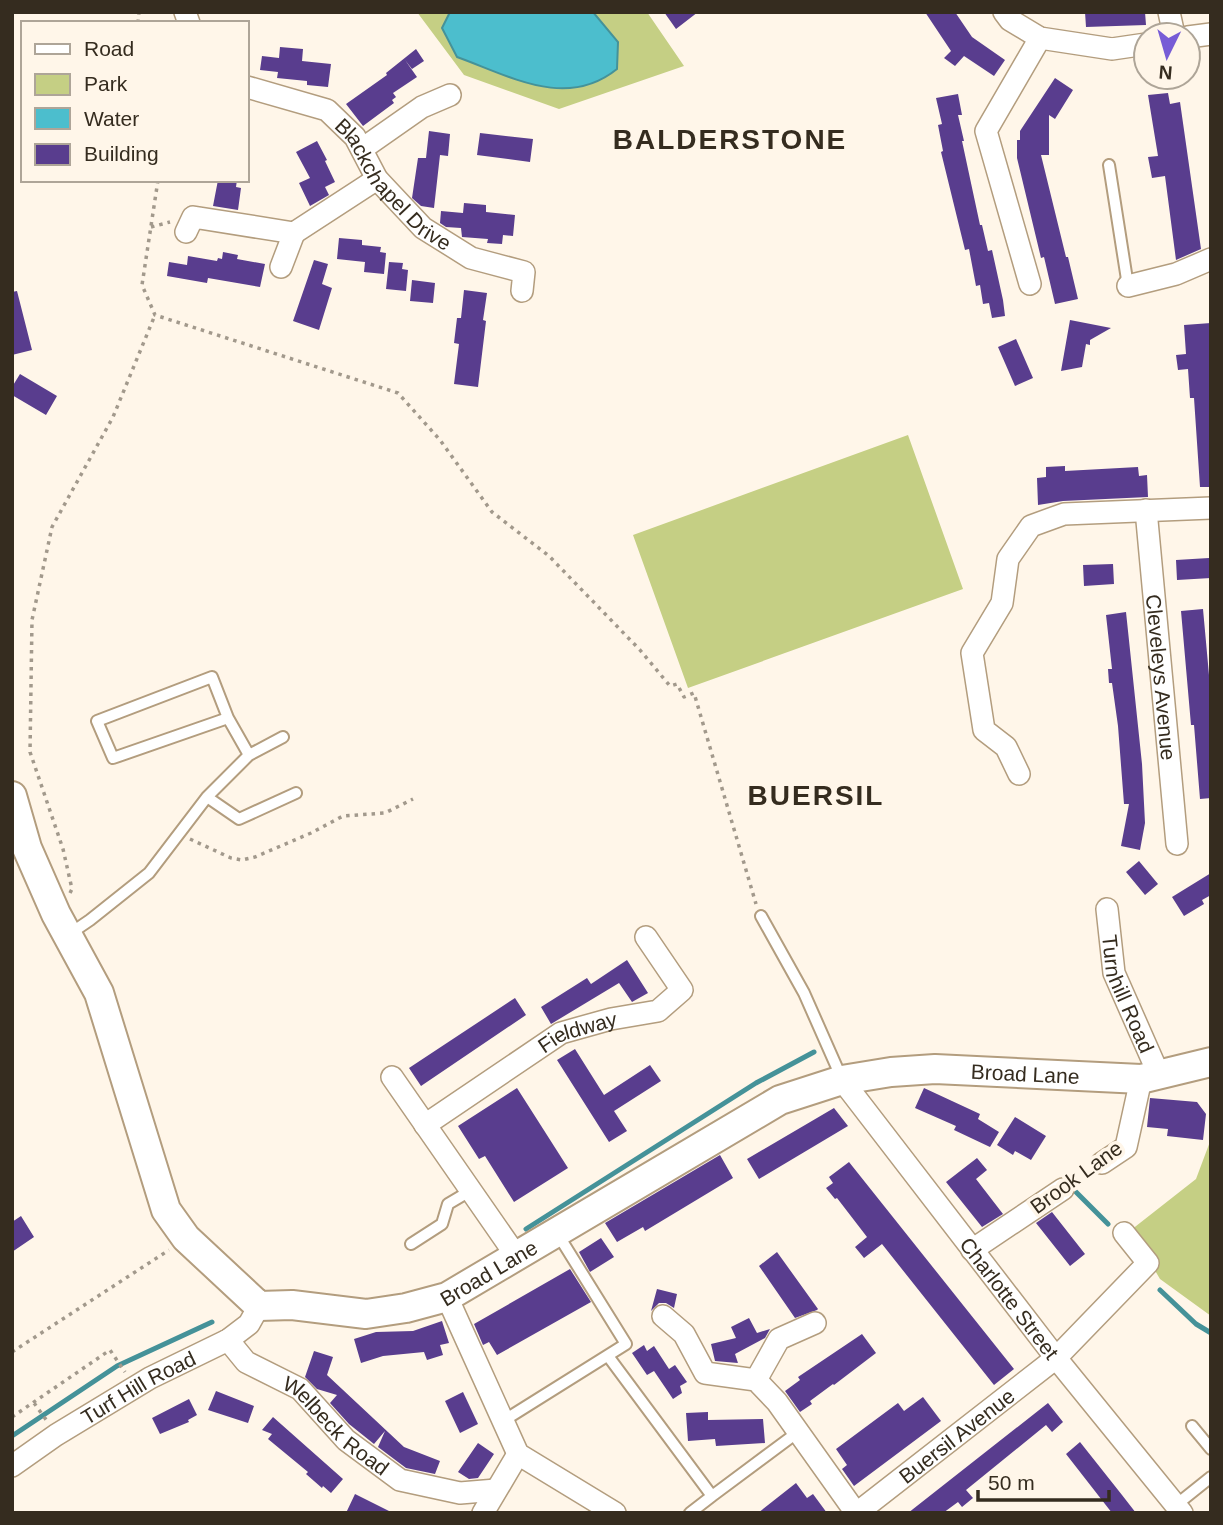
<svg xmlns="http://www.w3.org/2000/svg" width="1223" height="1525" font-family="Helvetica,sans-serif">
<style>
.green{fill:#c5cf84}
.water{fill:#4cbecd;stroke:#459299;stroke-width:2}
.lines{fill:none;stroke-linecap:round;stroke-linejoin:round}
.stream{stroke:#459299;stroke-width:5}
.building{fill:#593d8e}
.lane-casing{stroke:#b39d7e;stroke-width:14}
.street-casing{stroke:#b39d7e;stroke-width:24}
.secondary-casing{stroke:#b39d7e;stroke-width:32}
.path{stroke:#a2998c;stroke-width:3.5;stroke-dasharray:3.5 5;stroke-linecap:butt}
.lane{stroke:#fff;stroke-width:10}
.street{stroke:#fff;stroke-width:21}
.secondary{stroke:#fff;stroke-width:28}
.labels{text-anchor:middle;dominant-baseline:central;stroke-width:7;stroke-linejoin:round;paint-order:stroke}
.street-label{font-size:21px;fill:#352c1f;stroke:#fff6e9}
.district-label{font-size:28px;font-weight:bold;letter-spacing:2px;fill:#352c1f;stroke:#fff6e9}
</style>
<rect width="100%" height="100%" fill="#fff6e9"/>
<path class="green" d="M 417,12 L 647,12 L 684,66 L 559,109 L 464,75 Z
M 908,435 L 963,589 L 688,688 L 633,535 Z
M 1211,1139 L 1211,1316 L 1160,1279 L 1131,1230 L 1196,1179 Z"/>
<path class="water" d="M 450,12 L 593,12 L 618,42 L 617,69 C 566,110 510,76 457,57 L 442,28 Z"/>
<g class="lines">
<path class="stream" d="M 1073,1189 L 1108,1224
M 526,1229 L 756,1083 L 814,1052
M 1160,1290 L 1196,1324 L 1211,1333
M 12,1436 L 117,1366 L 212,1322"/>
</g>
<path class="building" d="M 664,12 L 698,12 L 676,29 Z
M 925,12 L 955,12 L 972,37 L 1005,60 L 994,76 L 964,56 L 955,66 L 944,58 L 951,51 Z
M 1085,12 L 1145,12 L 1146,25 L 1086,27 Z
M 280,47 L 303,49 L 302,61 L 331,64 L 328,87 L 307,85 L 307,81 L 277,78 L 278,72 L 260,70 L 262,56 L 279,58 Z
M 416,49 L 424,61 L 412,69 L 405,60 L 417,77 L 393,93 L 396,97 L 392,100 L 394,103 L 363,126 L 346,104 L 387,75 L 386,73 Z
M 1055,78 L 1073,90 L 1055,119 L 1049,115 L 1049,155 L 1041,155 L 1066,257 L 1068,257 L 1078,299 L 1055,304 L 1044,257 L 1041,258 L 1017,158 L 1017,140 L 1020,140 L 1020,131 Z
M 1168,93 L 1170,104 L 1180,102 L 1201,249 L 1176,260 L 1165,176 L 1152,178 L 1148,157 L 1158,156 L 1148,95 Z
M 958,94 L 962,115 L 958,115 L 964,141 L 962,141 L 980,225 L 982,225 L 988,251 L 992,250 L 1003,300 L 1005,316 L 992,318 L 989,303 L 983,304 L 980,285 L 976,286 L 969,249 L 965,250 L 941,152 L 943,151 L 938,125 L 942,124 L 936,98 Z
M 429,131 L 450,134 L 448,156 L 440,155 L 434,208 L 421,206 L 412,198 L 418,158 L 426,158 Z
M 480,133 L 533,139 L 530,162 L 477,155 Z
M 317,141 L 327,160 L 325,161 L 335,182 L 325,187 L 329,195 L 310,206 L 299,183 L 310,178 L 296,152 Z
M 218,180 L 237,180 L 236,187 L 241,188 L 238,210 L 213,206 Z
M 464,203 L 486,205 L 486,212 L 515,215 L 513,236 L 503,235 L 502,244 L 487,243 L 488,239 L 462,237 L 461,228 L 446,227 L 440,223 L 441,211 L 463,213 Z
M 339,238 L 362,240 L 362,245 L 381,247 L 380,252 L 386,253 L 384,274 L 364,272 L 365,262 L 337,259 Z
M 223,252 L 238,255 L 237,259 L 265,264 L 260,287 L 208,278 L 207,283 L 167,276 L 169,262 L 187,265 L 188,256 L 217,261 L 218,258 L 222,259 Z
M 314,260 L 328,264 L 322,284 L 332,288 L 319,330 L 293,321 Z
M 389,262 L 403,263 L 402,269 L 408,270 L 406,291 L 386,289 Z
M 412,280 L 435,283 L 433,303 L 410,301 Z
M 464,290 L 487,293 L 483,320 L 486,321 L 478,387 L 454,384 L 459,344 L 454,343 L 457,318 L 461,318 Z
M 17,291 L 32,350 L 12,355 L 12,292 Z
M 1070,320 L 1111,328 L 1090,340 L 1090,345 L 1086,344 L 1082,367 L 1061,371 Z
M 1211,323 L 1211,487 L 1200,487 L 1194,398 L 1190,398 L 1188,369 L 1178,370 L 1176,355 L 1186,354 L 1184,325 Z
M 1016,339 L 1033,378 L 1015,386 L 998,347 Z
M 20,374 L 57,396 L 46,415 L 12,395 L 12,387 Z
M 1065,466 L 1065,471 L 1138,467 L 1139,476 L 1147,475 L 1148,497 L 1063,501 L 1038,505 L 1037,478 L 1046,477 L 1046,467 Z
M 1209,558 L 1211,578 L 1177,580 L 1176,560 Z
M 1113,564 L 1114,584 L 1084,586 L 1083,565 Z
M 1203,609 L 1211,697 L 1211,798 L 1200,799 L 1194,725 L 1191,725 L 1181,611 Z
M 1126,612 L 1142,764 L 1145,823 L 1140,850 L 1121,846 L 1129,804 L 1124,804 L 1118,726 L 1112,683 L 1109,683 L 1108,669 L 1112,669 L 1106,615 Z
M 1139,861 L 1158,884 L 1145,895 L 1126,872 Z
M 1211,873 L 1211,895 L 1202,900 L 1204,904 L 1184,916 L 1172,897 Z
M 627,960 L 648,993 L 632,1002 L 619,983 L 551,1024 L 541,1007 L 587,978 L 591,984 Z
M 515,998 L 526,1015 L 421,1086 L 409,1068 Z
M 575,1049 L 604,1095 L 650,1065 L 661,1081 L 614,1111 L 627,1131 L 609,1142 L 557,1060 Z
M 517,1088 L 568,1168 L 514,1202 L 485,1156 L 479,1159 L 458,1126 Z
M 924,1088 L 980,1114 L 978,1119 L 999,1132 L 990,1147 L 954,1130 L 956,1126 L 915,1108 Z
M 1150,1098 L 1197,1102 L 1206,1114 L 1203,1140 L 1167,1136 L 1168,1129 L 1147,1127 Z
M 834,1108 L 848,1126 L 759,1179 L 747,1159 Z
M 1015,1117 L 1046,1136 L 1031,1160 L 1015,1151 L 1013,1155 L 997,1145 Z
M 720,1155 L 733,1178 L 645,1231 L 643,1227 L 617,1242 L 605,1223 Z
M 977,1158 L 987,1170 L 976,1179 L 1003,1214 L 982,1227 L 946,1182 Z
M 849,1162 L 1014,1369 L 994,1385 L 882,1244 L 864,1258 L 855,1247 L 867,1237 L 837,1198 L 835,1199 L 826,1188 L 833,1183 L 829,1177 Z
M 1052,1212 L 1085,1254 L 1070,1266 L 1036,1223 Z
M 21,1216 L 34,1237 L 12,1252 L 12,1222 Z
M 601,1238 L 614,1257 L 590,1272 L 579,1252 Z
M 777,1252 L 818,1309 L 817,1310 L 795,1318 L 759,1266 Z
M 570,1269 L 591,1302 L 497,1355 L 489,1342 L 483,1345 L 474,1324 Z
M 657,1289 L 677,1294 L 674,1308 L 666,1303 L 659,1303 L 651,1311 Z
M 749,1318 L 757,1333 L 770,1329 L 765,1338 L 735,1354 L 738,1363 L 715,1361 L 711,1344 L 736,1338 L 731,1327 Z
M 442,1321 L 449,1343 L 440,1345 L 443,1355 L 427,1360 L 424,1352 L 383,1356 L 361,1363 L 354,1339 L 376,1332 L 413,1331 Z
M 862,1334 L 876,1353 L 834,1385 L 833,1384 L 810,1401 L 812,1404 L 800,1412 L 785,1391 L 800,1380 L 798,1377 Z
M 644,1345 L 647,1351 L 654,1346 L 669,1369 L 675,1365 L 687,1382 L 680,1386 L 682,1393 L 673,1399 L 654,1371 L 647,1375 L 632,1353 Z
M 314,1351 L 333,1357 L 327,1375 L 404,1447 L 440,1461 L 435,1474 L 406,1468 L 378,1447 L 385,1431 L 374,1444 L 349,1424 L 330,1403 L 337,1395 L 317,1389 L 305,1377 Z
M 216,1391 L 254,1406 L 248,1423 L 208,1410 Z
M 463,1392 L 478,1424 L 460,1433 L 445,1401 Z
M 923,1397 L 941,1421 L 854,1486 L 842,1469 L 847,1465 L 836,1449 L 898,1403 L 904,1411 Z
M 189,1399 L 197,1415 L 188,1420 L 189,1422 L 160,1434 L 152,1418 Z
M 1048,1403 L 1063,1422 L 1052,1432 L 1046,1425 L 966,1490 L 973,1498 L 962,1507 L 958,1502 L 943,1513 L 908,1513 Z
M 708,1412 L 708,1420 L 763,1419 L 765,1443 L 716,1446 L 715,1439 L 688,1441 L 686,1413 Z
M 273,1417 L 343,1479 L 331,1493 L 323,1486 L 322,1488 L 306,1474 L 308,1472 L 268,1439 L 272,1434 L 262,1430 Z
M 1080,1442 L 1122,1495 L 1136,1513 L 1112,1513 L 1066,1454 Z
M 478,1443 L 494,1454 L 478,1478 L 469,1479 L 458,1472 Z
M 796,1483 L 807,1498 L 813,1494 L 827,1513 L 758,1513 Z
M 355,1494 L 393,1513 L 346,1513 Z"/>
<g class="lines">
<g class="lane-casing">
<path id="lane" d="M 1109,165 L 1128,286
M 228,718 L 212,677 L 97,721 L 113,758 L 228,718 L 249,755
M 207,797 L 239,819 L 296,793
M 761,916 L 804,993 L 842,1079
M 68,935 L 90,920 L 149,873 L 207,797 L 249,755 L 283,737
M 411,1244 L 442,1224 L 448,1204 L 470,1191
M 608,1356 L 712,1496 L 690,1513
M 503,1421 L 626,1344 L 557,1233
M 1192,1426 L 1211,1449
M 712,1496 L 798,1432
M 1176,1505 L 1211,1477"/>
</g>
<g class="street-casing">
<g id="street">
<path d="M 185,12 L 189,23"/>
<path d="M 1004,12 L 1010,20 L 1040,38 L 1112,49 L 1146,44"/>
<path d="M 1169,12 L 1174,35"/>
<path d="M 1188,37 L 1211,34"/>
<path id="s1" d="M 247,87 L 327,110 L 355,137 L 377,179 L 423,228 L 471,258 L 524,272 L 522,291"/>
<path d="M 362,149 L 422,107 L 450,95"/>
<path d="M 186,232 L 193,217 L 294,233 L 377,179"/>
<path d="M 281,267 L 294,233"/>
<path d="M 1030,284 L 986,131 L 1040,38"/>
<path d="M 1128,286 L 1176,274 L 1211,259"/>
<path id="s2" d="M 1146,510 L 1177,844"/>
<path d="M 1019,774 L 1006,747 L 984,730 L 972,653 L 1002,603 L 1008,559 L 1031,526 L 1064,514 L 1211,508"/>
<path id="s3" d="M 1107,909 L 1114,973 L 1159,1075"/>
<path d="M 392,1077 L 517,1257"/>
<path id="s4" d="M 842,1080 L 1056,1358 L 1182,1513"/>
<path id="s5" d="M 425,1125 L 561,1033 L 611,1019 L 658,1011 L 682,990 L 646,937"/>
<path d="M 1102,1163 L 1126,1147 L 1141,1079"/>
<path d="M 972,1250 L 1063,1189"/>
<path d="M 447,1297 L 518,1454 L 615,1513"/>
<path d="M 663,1316 L 684,1334 L 705,1373 L 756,1380 L 777,1402 L 856,1513"/>
<path id="s6" d="M 228,1340 L 246,1362 L 300,1389 L 346,1440 L 400,1480 L 460,1493 L 496,1490"/>
<path d="M 756,1380 L 779,1339 L 815,1323"/>
<path id="s7" d="M 12,1466 L 56,1435 L 150,1378 L 228,1340 L 249,1324 L 259,1306"/>
<path d="M 483,1513 L 518,1454"/>
<path id="s8" d="M 857,1513 L 1056,1358 L 1148,1263 L 1124,1233"/>
</g>
</g>
<g class="secondary-casing">
<g id="secondary">
<path id="s9" d="M 12,796 L 27,848 L 56,914 L 99,993 L 166,1210 L 186,1238 L 259,1306 L 292,1305 L 366,1314 L 406,1308 L 447,1297 L 780,1100 L 842,1080 L 891,1072 L 935,1069 L 1141,1079 L 1211,1062"/>
</g>
</g>
<path class="path" d="M 138,23 L 139,12
M 158,180 L 142,285 L 155,315 L 398,393 L 440,440 L 492,512 L 549,556 L 640,650 L 670,686 L 677,684 L 684,697 L 694,693 L 756,904
M 151,227 L 170,222
M 190,839 L 231,858 L 242,860 L 255,857 L 311,833 L 343,816 L 385,813 L 413,799
M 70,893 L 72,889 L 63,849 L 30,752 L 32,620 L 52,527 L 113,417 L 155,315
M 12,1352 L 169,1250
M 34,1403 L 47,1421
M 12,1417 L 110,1350 L 125,1372"/>
<use href="#lane" class="lane"/>
<use href="#street" class="street"/>
<use href="#secondary" class="secondary"/>
</g>
<g class="labels">
<g class="street-label">
<text stroke="none"><textPath href="#s1" startOffset="184">Blackchapel Drive</textPath></text>
<text stroke="none"><textPath href="#s2" startOffset="168">Cleveleys Avenue</textPath></text>
<text stroke="none"><textPath href="#s3" startOffset="88">Turnhill Road</textPath></text>
<text stroke="none"><textPath href="#s5" startOffset="180">Fieldway</textPath></text>
<text stroke="none"><textPath href="#s9" startOffset="1404">Broad Lane</textPath></text>
<text transform="translate(1076 1177) rotate(-36)">Brook Lane</text>
<text stroke="none"><textPath href="#s9" startOffset="816">Broad Lane</textPath></text>
<text stroke="none"><textPath href="#s4" startOffset="275">Charlotte Street</textPath></text>
<text stroke="none"><textPath href="#s7" startOffset="149">Turf Hill Road</textPath></text>
<text stroke="none"><textPath href="#s6" startOffset="140">Welbeck Road</textPath></text>
<text stroke="none"><textPath href="#s8" startOffset="126">Buersil Avenue</textPath></text>
</g>
<g class="district-label">
<text x="730" y="139">BALDERSTONE</text>
<text x="816" y="795">BUERSIL</text>
</g>
</g>
<rect width="1223" height="1525" fill="none" stroke="#352c1f" stroke-width="28"/>
<rect x="21" y="21" width="228" height="161" fill="#fff6e9" stroke="#aea598" stroke-width="2"/>
<rect x="35" y="44" width="35" height="10" fill="#ffffff" stroke="#aea598" stroke-width="2"/>
<text x="84" y="56" font-size="21" fill="#352c1f">Road</text>
<rect x="35" y="74" width="35" height="21" fill="#c5cf84" stroke="#aea598" stroke-width="2"/>
<text x="84" y="91" font-size="21" fill="#352c1f">Park</text>
<rect x="35" y="108" width="35" height="21" fill="#4cbecd" stroke="#aea598" stroke-width="2"/>
<text x="84" y="126" font-size="21" fill="#352c1f">Water</text>
<rect x="35" y="144" width="35" height="21" fill="#593d8e" stroke="#aea598" stroke-width="2"/>
<text x="84" y="161" font-size="21" fill="#352c1f">Building</text>
<g transform="translate(1167 56) rotate(185)"><circle r="33" fill="#fff6e9" stroke="#aea598" stroke-width="2"/>
<path d="M0-5L12 26L0 18L-12 26Z" fill="#775cd6"/>
<text y="-10" font-size="19" font-weight="bold" text-anchor="middle" fill="#352c1f">N</text>
</g>
<path d="M978 1490v10h131v-10" fill="none" stroke="#352c1f" stroke-width="3.5"/>
<text x="988" y="1490" font-size="21" fill="#352c1f" stroke="#fff6e9" stroke-width="5" paint-order="stroke">50 m</text>
</svg>
